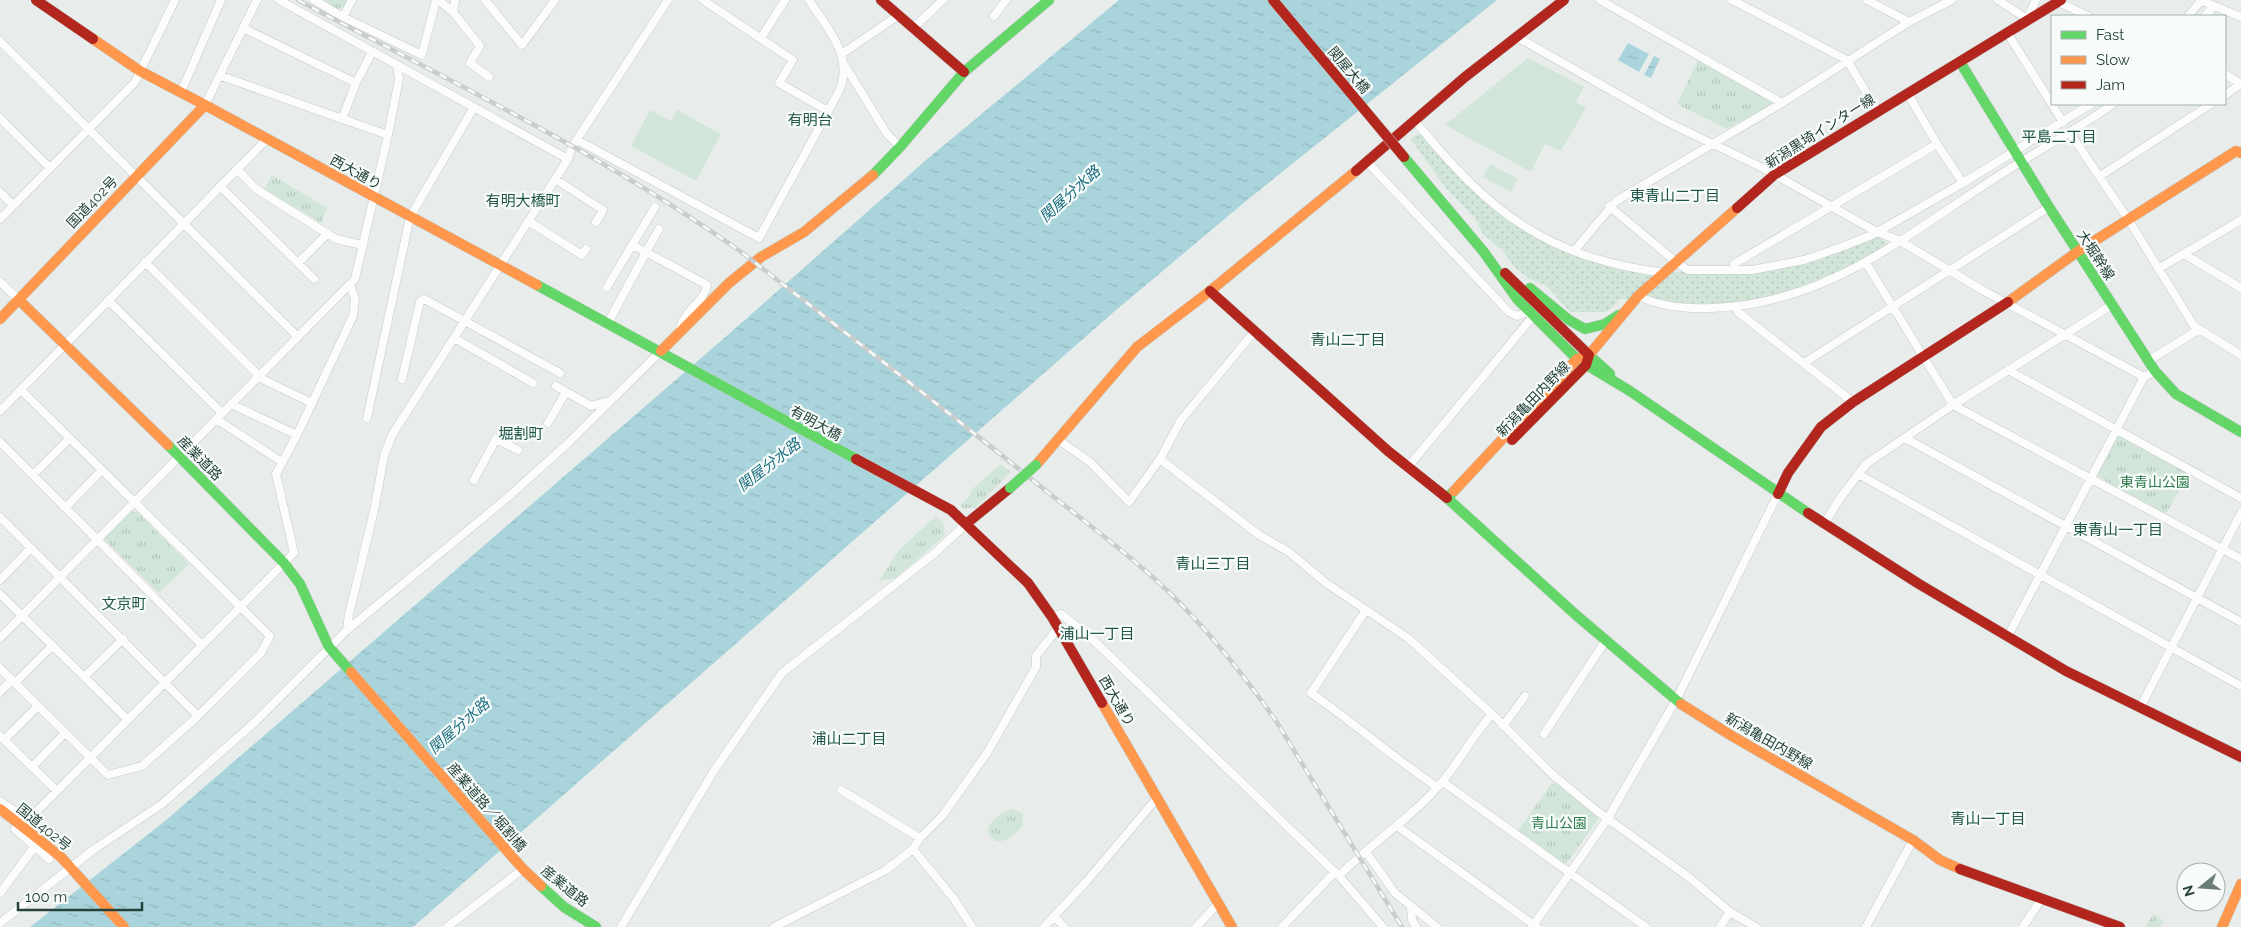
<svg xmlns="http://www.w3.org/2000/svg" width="2241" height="927" font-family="Raleway,'Noto Sans JP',sans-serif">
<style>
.grass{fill:url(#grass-dots)}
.park{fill:url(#park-tufts)}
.pitch{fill:#d1e6d8}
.water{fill:url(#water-ripples)}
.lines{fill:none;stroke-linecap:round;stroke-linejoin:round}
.street-casing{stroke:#c5cac8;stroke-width:9}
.fast-casing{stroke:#c3cbc8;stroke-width:11}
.slow-casing{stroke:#c3cbc8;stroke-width:11}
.jam-casing{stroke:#c3cbc8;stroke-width:11}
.street{stroke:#fcfcfc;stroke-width:8}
.fast{stroke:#63d668;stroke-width:10}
.slow{stroke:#ff974d;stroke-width:10}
.jam{stroke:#b3261e;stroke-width:10}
.rail-casing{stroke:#c9cdcc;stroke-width:4.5}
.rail{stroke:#f7fbf9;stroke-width:2.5;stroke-dasharray:8;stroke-linecap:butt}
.fast-bridge-casing{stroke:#c3cbc8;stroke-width:11;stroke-linecap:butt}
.jam-bridge-casing{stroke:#c3cbc8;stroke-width:11;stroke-linecap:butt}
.fast-bridge{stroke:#63d668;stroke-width:10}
.jam-bridge{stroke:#b3261e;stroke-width:10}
.labels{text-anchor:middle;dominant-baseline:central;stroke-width:4.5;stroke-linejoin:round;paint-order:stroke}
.street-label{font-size:14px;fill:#24423a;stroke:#f7fbf9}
.park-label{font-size:14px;fill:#2d7a4b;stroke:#f7fbf9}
.neighbourhood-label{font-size:15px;fill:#1f5548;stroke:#f7fbf9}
.water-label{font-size:15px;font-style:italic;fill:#1c6f80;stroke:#f7fbf9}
</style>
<defs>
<pattern id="grass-dots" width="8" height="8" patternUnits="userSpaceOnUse" patternTransform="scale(1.25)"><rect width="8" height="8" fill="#d1e6d8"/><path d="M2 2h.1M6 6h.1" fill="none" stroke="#b3c6ba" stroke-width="1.8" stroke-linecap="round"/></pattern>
<pattern id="park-tufts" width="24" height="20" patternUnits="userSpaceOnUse" patternTransform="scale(1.25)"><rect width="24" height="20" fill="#d1e6d8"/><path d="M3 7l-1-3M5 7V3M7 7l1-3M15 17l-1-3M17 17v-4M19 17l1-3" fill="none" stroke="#b3c6ba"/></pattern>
<pattern id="water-ripples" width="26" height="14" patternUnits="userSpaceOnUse" patternTransform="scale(1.25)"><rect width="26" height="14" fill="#a9d4db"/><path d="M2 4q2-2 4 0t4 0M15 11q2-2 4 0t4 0" fill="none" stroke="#91b7bd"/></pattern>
</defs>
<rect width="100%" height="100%" fill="#e8edeb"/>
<path class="grass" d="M 1422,133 L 1451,168 L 1549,243 L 1597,263 L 1643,273 L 1768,269 L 1876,235 L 1889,244 C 1874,253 1860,264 1844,272 C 1833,278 1820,281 1808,285 C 1738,310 1692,304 1620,299 L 1607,312 L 1570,312 L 1547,286 L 1530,279 L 1514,267 L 1504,252 L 1483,234 L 1475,218 L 1446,188 L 1410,138 Z"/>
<path class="park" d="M 323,0 L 348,0 L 345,6 L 338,9 Z
M 1701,59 L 1773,98 L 1774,103 L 1727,129 L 1677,104 L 1698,60 Z
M 272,175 L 327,208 L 321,223 L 264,189 Z
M 2119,435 L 2187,472 L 2187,476 L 2167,512 L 2163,513 L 2099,477 L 2097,472 L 2115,436 Z
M 1001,464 L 1011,472 L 975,508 L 963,508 L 960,505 L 971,495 L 970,491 Z
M 131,511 L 137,512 L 189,564 L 159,593 L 103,538 Z
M 936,516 L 943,522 L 945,535 L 896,578 L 879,581 L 898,551 Z
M 1555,783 L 1600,816 L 1567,863 L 1564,864 L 1518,831 L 1551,784 Z
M 1012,809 L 1023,814 L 1023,825 C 1016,834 1008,842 995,841 L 988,833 C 988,821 1001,812 1012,809 Z
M 2154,914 L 2164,921 L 2160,927 L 2145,927 Z"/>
<path class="pitch" d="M 1528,58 L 1584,87 L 1576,102 L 1586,108 L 1561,151 L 1545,144 L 1531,172 L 1445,125 Z
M 650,110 L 671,121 L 677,110 L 721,134 L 696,181 L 631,146 Z
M 1490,164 L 1518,179 L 1511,192 L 1483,177 Z"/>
<path class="water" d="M 1119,0 L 1497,0 L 1246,201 L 1115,311 L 413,927 L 30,927 L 165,821 L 730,333 L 926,160 Z
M 1628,43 L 1649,54 L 1639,72 L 1618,60 Z
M 1654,56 L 1660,59 L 1651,78 L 1644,75 Z"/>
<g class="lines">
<g class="street-casing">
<path id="street" d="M 279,0 L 568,159
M 314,0 L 343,17 L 422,55 L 436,0
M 438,0 L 453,12 L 455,0
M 485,0 L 522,45 L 555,0
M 703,0 L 793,60 L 779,83 L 828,111
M 1600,0 L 1782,103
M 1732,0 L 1847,60 L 1877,111
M 1867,0 L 1909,22
M 1998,0 L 2027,19 L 2036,0
M 2200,0 L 2241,17
M 2058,2 L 2088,16
M 453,12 L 480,46 L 470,63 L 489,77
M 994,16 L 1006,0
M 2188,16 L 2201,1
M 2205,16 L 2214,6
M 343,17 L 352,0
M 243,28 L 356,83
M 913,28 L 943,0
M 2008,34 L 2063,122
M 1517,37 L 1665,121 L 1761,167 L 1877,232 L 1900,241 L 1984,291 L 2144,377
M 761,38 L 785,0
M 0,41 L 297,336
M 843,53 L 899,15
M 844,64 L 887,134 L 900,147
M 2225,74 L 2241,84
M 221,76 L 388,135
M 181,92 L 221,0
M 1908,94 L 1937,144 L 1963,183
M 2225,95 L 2241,84
M 205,105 L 257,0
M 0,118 L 50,168
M 342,119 L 356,83 L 372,52
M 1415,121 C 1490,213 1545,257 1665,273
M 2070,133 L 2128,219 L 2194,326 L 2241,355
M 577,140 L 759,238 L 838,93 C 856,58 827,28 809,0
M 1367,162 L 1509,312 L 1517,316 L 1530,311
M 237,169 L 256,189 L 336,239 L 362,245
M 2100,176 L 2211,104
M 555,179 L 603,210 L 596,222
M 220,186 L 314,279
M 0,192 L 13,205
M 1609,206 L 1676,262 L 1688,270 L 1752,270 L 1804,260 L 1839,248 L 1872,235 L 1963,183 L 2091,104
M 0,219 L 135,82 L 175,0
M 528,221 L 582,255 L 586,249
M 632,245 L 646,252 L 659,229
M 1574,251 L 1616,201 L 1782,103 L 1909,22 L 1952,0
M 2184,254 L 2241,288
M 145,262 L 262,379 L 312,403
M 298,263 L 328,233
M 1866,263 L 1953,405 L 2241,559
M 2158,269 L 2241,220
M 1734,270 L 1734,264 L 1937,144
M 0,282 L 19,300
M 607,287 L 655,207
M 1638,296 C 1661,307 1686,309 1711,308 C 1825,304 1898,241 1989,182 C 2030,155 2073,132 2113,104
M 108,300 L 222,413
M 1738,306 L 1738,312 L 1853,402
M 608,323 L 646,252 L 707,285 C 704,304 684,308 679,332
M 454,338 L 533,383
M 2148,361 L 2198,330
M 1804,363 L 2049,207
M 2008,370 L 2241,498
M 402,379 L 420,302 L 424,299 L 560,373
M 556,386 L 591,406 L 609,401
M 231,404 L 297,435
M 0,411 L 267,139
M 367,418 L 410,217 L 474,107
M 216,419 L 282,462
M 548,423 L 566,392
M 1905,438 L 2241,622
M 1057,439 L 1090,462 L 1129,502 L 1160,459 L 1181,420 L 1254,332
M 0,442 L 201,644
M 1160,459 L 1259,535 L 1289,552 L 1326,583 L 1408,638 L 1492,714 L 1553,775 L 1597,811 L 1690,878 L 1730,912 L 1756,927
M 1408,467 L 1534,315
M 1858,474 L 2241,686
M 33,475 L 70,438
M 474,480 L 496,439 L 518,450
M 65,508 L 102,470
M 0,517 L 198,716
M 1825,523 L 1838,501 L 1866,464 L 1953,405 L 2112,305
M 0,580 L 31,548
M 0,594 L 127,719
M 1366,610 L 1311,693 C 1354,723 1394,758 1437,787
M 1052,617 L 1061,614 L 1088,635 L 1339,876 L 1383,927
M 347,630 L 349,614 L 374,511 L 384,456 L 392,435 L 568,159 L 572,147 L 668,0
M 2008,636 L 2144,377 L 2155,371
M 0,638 L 355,279 L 388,135 L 399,79 L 397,65
M 0,668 L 108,775 L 142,766 L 198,716 L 261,653 L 270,636 L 21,390
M 84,677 L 123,639
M 15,683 L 52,646
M 0,692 L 12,680
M 2141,706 L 2241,513
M 1503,726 L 1525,696
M 1544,734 L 1606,640
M 0,736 L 57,791
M 4,740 L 38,706
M 32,767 L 65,733
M 1443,782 L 1570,873 L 1608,818 L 1676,700 L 1778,494
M 841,790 L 920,838
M 0,801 L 28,820 L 294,553 L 276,474 L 297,435 L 353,316 L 355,299 L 350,284
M 1397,826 L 1537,927
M 15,829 L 49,859
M 913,849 L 954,899 L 972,927
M 1366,852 L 1395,893 L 1437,927
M 1339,876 C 1371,843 1412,818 1442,782 C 1460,761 1473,735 1492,714
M 0,893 L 35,846
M 1411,908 L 1412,920 L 1416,927
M 1055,917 L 1064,927
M 0,923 L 93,850 L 162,804 L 255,722 L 347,630 L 507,498 L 567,444 L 661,351
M 447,927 L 523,869
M 621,927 L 715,769 L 782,673 L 936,552 L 966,524
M 774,927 L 886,870 L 913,849 L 920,838 L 943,815 L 987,753 L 1036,667 L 1036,656 L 1058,628
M 1044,927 L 1086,882 L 1157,798
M 1196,927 L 1218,904
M 1282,927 L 1335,872
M 1532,927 L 1570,873 L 1646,927
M 1720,927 L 1730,912
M 1866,927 L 1913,840
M 2023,927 L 2040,901"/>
</g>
<g class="fast-casing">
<path id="fast" d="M 1960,62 L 2049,207 L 2155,371 L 2176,394 L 2241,432
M 1404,157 L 1483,251 L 1518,300 L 1577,359
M 873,175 L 900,147 L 964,72 L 1049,0
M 537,285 L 856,459
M 1530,288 L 1569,320 L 1585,329 L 1605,324 L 1619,315
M 1589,355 L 1610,374
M 1580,361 L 1630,391 L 1808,513
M 168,445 L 284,563 L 300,584 L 329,647 L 351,672
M 1454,491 L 1447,498 L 1576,615 L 1681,704
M 541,886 L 564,907 L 596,927"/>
</g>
<g class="slow-casing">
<path id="slow" d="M 205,105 L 537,285
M 19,300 L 168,445
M 2008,302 L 2077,252 L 2236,151 L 2241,153
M 0,319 L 205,105 L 140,71 L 93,39
M 661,351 L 729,283 L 761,257 L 804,232 L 873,175
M 1036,465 L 1137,347 L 1210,291 L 1356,171
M 1454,491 L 1577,359 L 1589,355 L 1638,296 L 1737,208
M 351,672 L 523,869 L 541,886
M 1102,703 L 1232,927
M 1681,704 L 1732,736 L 1913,840 L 1940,860 L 1960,869
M 0,809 L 61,857 L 124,927
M 2222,927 L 2241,884"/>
</g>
<g class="jam-casing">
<path id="jam" d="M 36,0 L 93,39
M 881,0 L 964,72
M 1356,171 L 1465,77 L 1564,0
M 1737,208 L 1774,175 L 2061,0
M 1505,273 L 1589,355
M 1210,291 L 1388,451 L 1447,498
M 1512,440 L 1586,365 L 1589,355
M 856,459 L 951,510 L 1028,583 L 1052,617 L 1102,703
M 1778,494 L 1788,473 L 1821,427 L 1853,402 L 2008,302
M 1808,513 L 1919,584 L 2066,671 L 2241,757
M 966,524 L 1010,488
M 1960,869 L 2120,927"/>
</g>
<use href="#street" class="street"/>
<use href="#fast" class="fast"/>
<use href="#slow" class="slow"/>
<use href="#jam" class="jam"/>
<g class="rail-casing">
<path id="rail" d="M 298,0 C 449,81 605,155 744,254 C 839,328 936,402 1030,478 C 1072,512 1116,544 1156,580 C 1201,621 1241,671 1276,721 L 1402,927"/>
</g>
<use href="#rail" class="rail"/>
<g class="fast-bridge-casing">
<path id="fast-bridge" d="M 1010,488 L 1036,465"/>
</g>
<g class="jam-bridge-casing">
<path id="jam-bridge" d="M 1273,0 L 1404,157"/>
</g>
<use href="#fast-bridge" class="fast-bridge"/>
<use href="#jam-bridge" class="jam-bridge"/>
</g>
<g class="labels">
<g class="street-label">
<text transform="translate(1349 70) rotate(50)">関屋大橋</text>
<text transform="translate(1820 131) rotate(-32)">新潟黒埼インター線</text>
<text transform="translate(356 172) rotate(29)">西大通り</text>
<text transform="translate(92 202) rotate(-46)">国道402号</text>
<text transform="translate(2096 255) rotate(57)">大堀幹線</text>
<text transform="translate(1533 399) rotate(-46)">新潟亀田内野線</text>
<text transform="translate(816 423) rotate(29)">有明大橋</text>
<text transform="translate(200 458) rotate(45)">産業道路</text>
<text transform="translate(1117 701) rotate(60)">西大通り</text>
<text transform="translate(1769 741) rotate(30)">新潟亀田内野線</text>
<text transform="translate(487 807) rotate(49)">産業道路／堀割橋</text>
<text transform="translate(44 827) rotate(39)">国道402号</text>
<text transform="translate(565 886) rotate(39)">産業道路</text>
</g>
<g class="park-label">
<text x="2155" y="482">東青山公園</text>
<text x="1559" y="823">青山公園</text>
</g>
<g class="neighbourhood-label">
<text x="810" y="120">有明台</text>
<text x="2059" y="137">平島二丁目</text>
<text x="1675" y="196">東青山二丁目</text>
<text x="523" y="201">有明大橋町</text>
<text x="1348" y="340">青山二丁目</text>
<text x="521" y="434">堀割町</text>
<text x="2118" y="530">東青山一丁目</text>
<text x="1213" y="564">青山三丁目</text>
<text x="124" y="604">文京町</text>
<text x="1097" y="634">浦山一丁目</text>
<text x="849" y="739">浦山二丁目</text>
<text x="1988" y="819">青山一丁目</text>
</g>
<g class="water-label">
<text transform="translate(1070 194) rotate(-42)">関屋分水路</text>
<text transform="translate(769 465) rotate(-38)">関屋分水路</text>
<text transform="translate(459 726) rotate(-41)">関屋分水路</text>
</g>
</g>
<rect x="2051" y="15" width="175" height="90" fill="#f7fbf9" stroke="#a3b1ad"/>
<rect x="2061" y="31" width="25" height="8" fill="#63d668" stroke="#a3b1ad"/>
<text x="2096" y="40" font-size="15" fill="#24423a">Fast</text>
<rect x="2061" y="56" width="25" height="8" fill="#ff974d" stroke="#a3b1ad"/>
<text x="2096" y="65" font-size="15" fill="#24423a">Slow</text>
<rect x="2061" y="81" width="25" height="8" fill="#b3261e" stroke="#a3b1ad"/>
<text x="2096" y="90" font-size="15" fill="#24423a">Jam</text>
<g transform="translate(2201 887) rotate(253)"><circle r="24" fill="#f7fbf9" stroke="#a3b1ad"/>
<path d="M0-4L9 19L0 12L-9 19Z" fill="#697e78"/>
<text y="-8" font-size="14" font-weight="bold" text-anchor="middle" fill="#24423a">N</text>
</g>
<path d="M18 902v8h124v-8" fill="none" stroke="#24423a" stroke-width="2.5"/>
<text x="25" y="902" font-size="15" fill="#24423a" stroke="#f7fbf9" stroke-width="4" paint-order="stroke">100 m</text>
</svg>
